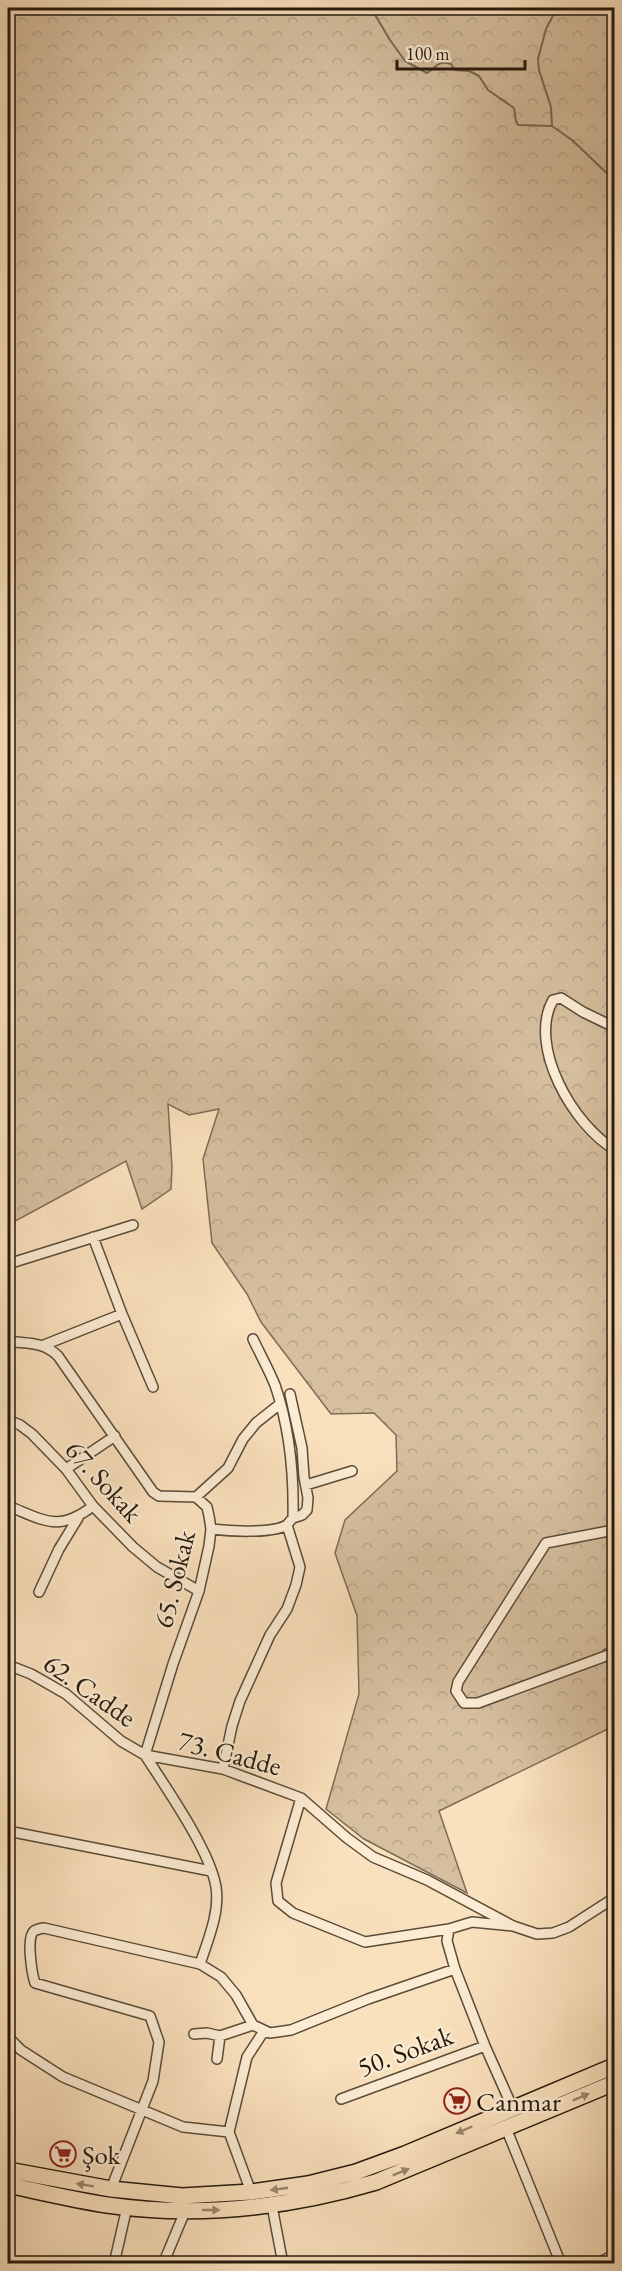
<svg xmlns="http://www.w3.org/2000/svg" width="622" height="2271" font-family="'EB Garamond',serif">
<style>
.forest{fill:url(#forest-crowns);stroke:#7e6c56;stroke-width:1.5}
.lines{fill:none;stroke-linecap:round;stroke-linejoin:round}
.stream{stroke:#7a6852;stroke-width:2}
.minor-casing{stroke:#5a4b38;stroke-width:12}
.primary-casing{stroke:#25190c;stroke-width:18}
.minor{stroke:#fcecd4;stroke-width:9}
.primary{stroke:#fae1bd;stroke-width:15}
.oneway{fill:#9a876d}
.labels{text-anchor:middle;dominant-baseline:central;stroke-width:4.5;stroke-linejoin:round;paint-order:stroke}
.street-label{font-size:27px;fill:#25190c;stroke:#fcecd4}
.poi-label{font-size:27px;fill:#25190c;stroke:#fcecd4;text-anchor:start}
</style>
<defs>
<pattern id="forest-crowns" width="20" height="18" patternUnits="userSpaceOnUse" patternTransform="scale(1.5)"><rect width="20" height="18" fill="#d6bf9f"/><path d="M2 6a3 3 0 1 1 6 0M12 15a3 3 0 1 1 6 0" fill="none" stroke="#b8a488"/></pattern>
</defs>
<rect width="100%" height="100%" fill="#fae1bd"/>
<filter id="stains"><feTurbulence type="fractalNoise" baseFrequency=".00333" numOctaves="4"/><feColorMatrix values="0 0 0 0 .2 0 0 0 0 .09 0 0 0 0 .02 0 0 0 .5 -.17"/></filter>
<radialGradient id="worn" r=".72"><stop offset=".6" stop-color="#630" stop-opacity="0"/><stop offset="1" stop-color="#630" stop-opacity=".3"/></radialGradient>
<path class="forest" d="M 8,8 L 614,8 L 614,1645 L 603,1650 L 614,1685 L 614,1726 L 439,1811 L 467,1893 L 364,1839 L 326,1809 L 359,1694 L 357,1616 L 335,1553 L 345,1520 L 397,1471 L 396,1435 L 374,1413 L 331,1414 L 261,1322 L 247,1294 L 212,1243 L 203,1159 L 219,1109 L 189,1115 L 168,1104 L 172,1167 L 171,1189 L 142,1209 L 126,1161 L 8,1225 Z"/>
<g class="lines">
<path class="stream" d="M 371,8 L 390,40 L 405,61 L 427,73 C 437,67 437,60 451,64 L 455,70 L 469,71 L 479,76 L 488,90 L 514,108 L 516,121 L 518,125 L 552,126 L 572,140 L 614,180
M 552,126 L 551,107 L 539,70 L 538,59 L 546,29 L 557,8"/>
<g class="minor-casing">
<path id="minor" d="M 614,1027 L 583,1012 L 561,998 L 553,1000 C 527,1046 574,1126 614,1149
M 93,1237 L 122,1314 L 153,1387
M 8,1264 L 133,1225
M 8,1341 C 27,1344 43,1341 58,1356 L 153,1492 L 159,1496 L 196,1497 L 207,1507 L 209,1516 L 211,1529 L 209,1546 L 199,1591 L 173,1664 L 145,1755
M 44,1345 L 122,1314
M 290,1394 L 302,1448 L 304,1477 L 308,1498 L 307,1510 L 302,1515 L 293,1518
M 8,1420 L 20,1425 L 32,1434 L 66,1469 L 93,1506 L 133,1547 L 157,1567 L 199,1591
M 66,1469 L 115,1436
M 306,1485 L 352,1471
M 196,1497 L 228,1468 L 243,1439 L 256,1423 L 280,1404
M 8,1506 C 44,1520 58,1533 93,1506
M 211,1529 C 228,1531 272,1534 287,1525 C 287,1525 292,1518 293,1518 C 294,1472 290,1429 275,1385 C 269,1370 260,1354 253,1339
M 614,1530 L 546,1543 L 458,1682 L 456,1691 L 464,1703 L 478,1703 L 614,1653
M 39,1592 L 59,1549 L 78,1518
M 8,1665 L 31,1674 L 66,1694 L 121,1741 L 145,1755 L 223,1769 L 301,1798 L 347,1838 L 373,1857 L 427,1880 L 513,1926
M 145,1755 C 166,1788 210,1850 216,1887 C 220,1912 208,1940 200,1964
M 223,1769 L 232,1726 L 240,1701 L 270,1635 L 287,1609 L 296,1585 L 300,1567 L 287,1525
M 301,1798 L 276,1883 L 278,1901 L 293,1913 L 365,1942 L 449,1929 L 472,1922 L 513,1926 L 537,1934 L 553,1933 L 569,1927 L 614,1898
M 8,1831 L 211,1871
M 449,1929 L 447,1941 L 455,1969 L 485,2046 L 514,2111
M 194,2034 L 207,2033 L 220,2036 L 253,2025
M 8,2037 L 21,2050 L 63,2077 L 183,2127 L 229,2132
M 217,2059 L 220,2036
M 341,2099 L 485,2046
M 506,2128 L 561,2264
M 111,2189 L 153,2081 L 159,2042 L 150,2016 L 35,1983 C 32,1974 26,1937 34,1931 C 35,1930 42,1928 44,1928 L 200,1964 L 221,1977 L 236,1995 L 253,2025 L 270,2033 L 291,2030 L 368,1999 L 455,1969
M 251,2192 L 229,2132 L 247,2057 L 264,2031
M 272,2206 L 283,2264
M 114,2264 L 127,2207
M 163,2264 L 186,2209
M 596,2264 L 614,2255"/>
</g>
<g class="primary-casing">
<path id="primary" d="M 8,2170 L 111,2189 L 182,2196 L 251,2192 L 308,2184 L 356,2172 L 405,2154 L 614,2066
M 8,2185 C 41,2192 74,2200 107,2205 C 198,2218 288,2208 376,2182 L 614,2083"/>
</g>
<use href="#minor" class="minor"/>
<use href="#primary" class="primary"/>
</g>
<defs><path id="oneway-solid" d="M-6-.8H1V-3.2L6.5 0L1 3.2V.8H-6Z" transform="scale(1.5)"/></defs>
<g class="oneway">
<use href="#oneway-solid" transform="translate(581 2097) rotate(-23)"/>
<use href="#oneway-solid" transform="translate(464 2130) rotate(157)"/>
<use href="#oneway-solid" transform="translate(401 2172) rotate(-22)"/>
<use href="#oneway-solid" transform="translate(85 2185) rotate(-171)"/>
<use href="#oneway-solid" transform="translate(279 2189) rotate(172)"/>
<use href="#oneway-solid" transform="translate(211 2210)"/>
</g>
<defs>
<g id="supermarket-ring" transform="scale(1.35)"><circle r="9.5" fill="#fcecd4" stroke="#8f2418" stroke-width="1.5"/><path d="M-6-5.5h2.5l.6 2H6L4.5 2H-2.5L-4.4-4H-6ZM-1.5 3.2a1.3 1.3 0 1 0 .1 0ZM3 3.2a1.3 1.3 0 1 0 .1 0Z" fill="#8f2418"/></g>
</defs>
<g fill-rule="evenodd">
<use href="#supermarket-ring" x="457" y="2101"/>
<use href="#supermarket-ring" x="63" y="2154"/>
</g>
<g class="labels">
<g class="street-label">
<text transform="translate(104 1481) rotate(48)">67. Sokak</text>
<text transform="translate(174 1579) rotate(-76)">65. Sokak</text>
<text transform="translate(90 1690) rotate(35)">62. Cadde</text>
<text transform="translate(230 1753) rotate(15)">73. Cadde</text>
<text transform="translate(405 2051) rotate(-20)">50. Sokak</text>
</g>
<g class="poi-label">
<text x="476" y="2101">Canmar</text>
<text x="82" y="2154">Şok</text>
</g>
</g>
<rect width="622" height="2271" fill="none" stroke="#fae1bd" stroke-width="30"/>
<rect x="9" y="9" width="604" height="2253" fill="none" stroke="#25190c" stroke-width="3"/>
<rect x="15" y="15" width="592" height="2241" fill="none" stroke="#25190c" stroke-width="1.5"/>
<path d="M397 60v9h128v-9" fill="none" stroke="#25190c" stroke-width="3"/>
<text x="406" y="60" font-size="18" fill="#25190c" stroke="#fcecd4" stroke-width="4.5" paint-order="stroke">100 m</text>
<rect width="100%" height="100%" filter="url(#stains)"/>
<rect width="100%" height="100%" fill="url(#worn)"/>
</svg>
